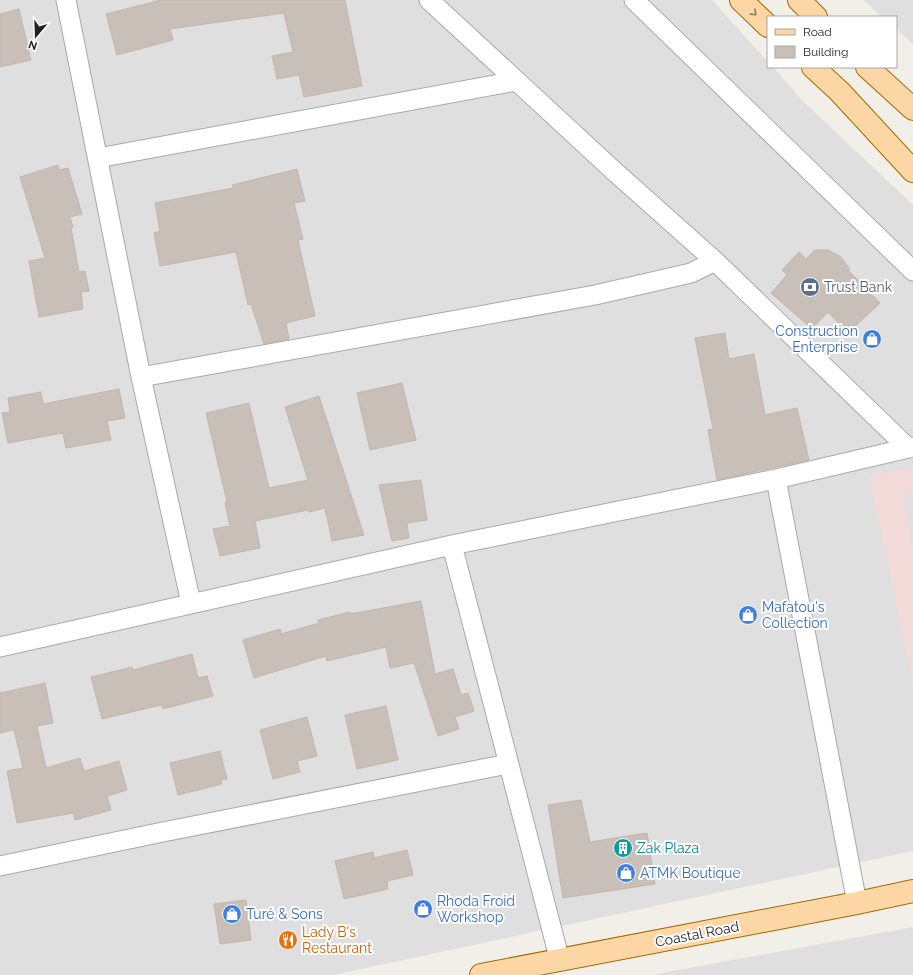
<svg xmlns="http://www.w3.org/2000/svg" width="913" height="975" font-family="Raleway,sans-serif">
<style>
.residential{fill:#e0dfdf}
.commercial{fill:#f2dad9}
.building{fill:#c7bfb8;stroke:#c4b6ab}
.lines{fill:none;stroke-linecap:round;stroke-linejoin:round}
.minor-casing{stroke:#a9a9a9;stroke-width:21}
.primary-casing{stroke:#a06b00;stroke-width:24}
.minor{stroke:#fff;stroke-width:19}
.primary{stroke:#fcd6a4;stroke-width:22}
.oneway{stroke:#8f7c63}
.labels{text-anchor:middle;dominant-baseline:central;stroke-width:4;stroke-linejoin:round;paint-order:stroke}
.service-label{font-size:14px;fill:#4e5e75;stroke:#fff;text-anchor:start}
.shop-label{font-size:14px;fill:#366cbe;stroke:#fff;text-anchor:start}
.culture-label{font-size:14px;fill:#0d838f;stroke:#fff;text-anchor:start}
.food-label{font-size:14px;fill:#c56008;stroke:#fff;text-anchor:start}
.street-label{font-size:14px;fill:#222;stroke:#fff}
</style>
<rect width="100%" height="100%" fill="#f2efe9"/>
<path class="residential" d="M 0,0 L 712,0 L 768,62 L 768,67 L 773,67 L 803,101 L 913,205 L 913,851 L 333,975 L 0,975 Z
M 864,0 L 913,0 L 913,44 L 896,29 L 896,17 L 882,17 Z
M 913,927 L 913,975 L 651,975 Z"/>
<path class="commercial" d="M 913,467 L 913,492 L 903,494 L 913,551 L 913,684 L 869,476 Z"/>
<path class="building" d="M 161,0 L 345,0 L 362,86 L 304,97 L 299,75 L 277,79 L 272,56 L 293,52 L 284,13 L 170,29 L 173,40 L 117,55 L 106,14 Z
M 19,9 L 31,60 L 0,67 L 0,14 Z
M 58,165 L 59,170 L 68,168 L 82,214 L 70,217 L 73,227 L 71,228 L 79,272 L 85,271 L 89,291 L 81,292 L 83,309 L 39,317 L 29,261 L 45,258 L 20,177 Z
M 297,169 L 305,201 L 294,203 L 303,239 L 298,240 L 315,316 L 286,323 L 289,339 L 264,344 L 251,304 L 248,305 L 236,252 L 160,266 L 154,233 L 160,231 L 155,203 L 233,188 L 232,185 Z
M 815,250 L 828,250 L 841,257 L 849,268 L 849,271 L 880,303 L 848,333 L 828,312 L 812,329 L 771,293 L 787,275 L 782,270 L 799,252 L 806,259 Z
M 725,333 L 729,359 L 754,354 L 765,415 L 797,408 L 809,460 L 717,480 L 708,430 L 713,429 L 695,338 Z
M 402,383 L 416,440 L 370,450 L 357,393 Z
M 119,389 L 125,418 L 107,421 L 111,440 L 66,448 L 63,433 L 8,443 L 2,413 L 10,412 L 8,398 L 41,392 L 43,404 Z
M 319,396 L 364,535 L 332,541 L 325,508 L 309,512 L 308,510 L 255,521 L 260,548 L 220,556 L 213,529 L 230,526 L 225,503 L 227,502 L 206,413 L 249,403 L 269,488 L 308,480 L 285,407 Z
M 421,480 L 427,520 L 407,523 L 409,538 L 392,541 L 379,485 Z
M 421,601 L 435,674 L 453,669 L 461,695 L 468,693 L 474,711 L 455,717 L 459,729 L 438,736 L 414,663 L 390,668 L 386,647 L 327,661 L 326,656 L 254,678 L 243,640 L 280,629 L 281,634 L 319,623 L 318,620 L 350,612 L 350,614 Z
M 192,654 L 198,678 L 207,676 L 213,696 L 163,709 L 161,705 L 102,719 L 91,677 L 132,667 L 133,670 Z
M 45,683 L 53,723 L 37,726 L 46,768 L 80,758 L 84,771 L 119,761 L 127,790 L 107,796 L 111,810 L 75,820 L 73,813 L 17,823 L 7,771 L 23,768 L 14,730 L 0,733 L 0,693 Z
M 386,706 L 398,760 L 357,769 L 345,715 Z
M 307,717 L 317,756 L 297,761 L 300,772 L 273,779 L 260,730 Z
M 220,751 L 227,779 L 221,780 L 222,784 L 178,795 L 170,763 Z
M 581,800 L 590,842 L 647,833 L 655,884 L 563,898 L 548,805 Z
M 407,850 L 413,875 L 387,881 L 388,889 L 344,899 L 335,861 L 373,852 L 374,858 Z
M 246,900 L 251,940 L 220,944 L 214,904 Z"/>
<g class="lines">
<g class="minor-casing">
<path id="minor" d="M 66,0 L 141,377 L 191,603
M 429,0 L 614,171 L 715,261 L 908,448
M 634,0 L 913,271
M 98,158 L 516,81
M 141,377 L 595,295 L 691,273 L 715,261
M 776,479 L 857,903
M 452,545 L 560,961
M 0,647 L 452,545 L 776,479 L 913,447
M 0,866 L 158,833 L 508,764"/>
</g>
<g class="primary-casing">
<path id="primary" d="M 741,0 L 768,26
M 799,0 L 816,17
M 813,67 L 840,92 L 913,171
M 867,67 L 913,109
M 481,975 L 857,903 L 913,891"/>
</g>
<use href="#minor" class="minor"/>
<use href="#primary" class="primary"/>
</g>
<defs><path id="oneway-chevron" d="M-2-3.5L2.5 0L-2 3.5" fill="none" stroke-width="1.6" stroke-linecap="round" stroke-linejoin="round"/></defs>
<use class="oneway" href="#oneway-chevron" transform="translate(754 13) rotate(44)"/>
<defs>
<g id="bank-disc" transform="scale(1)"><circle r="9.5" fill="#5c6f8a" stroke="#fff"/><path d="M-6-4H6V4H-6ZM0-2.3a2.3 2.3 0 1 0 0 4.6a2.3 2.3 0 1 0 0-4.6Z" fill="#fff"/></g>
<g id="shop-disc" transform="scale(1)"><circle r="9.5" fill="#3f7fe0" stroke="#fff"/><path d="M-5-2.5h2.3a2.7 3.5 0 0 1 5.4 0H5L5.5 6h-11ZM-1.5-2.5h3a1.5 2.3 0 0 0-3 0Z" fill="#fff"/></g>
<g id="building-disc" transform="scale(1)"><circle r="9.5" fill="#0f9aa8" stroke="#fff"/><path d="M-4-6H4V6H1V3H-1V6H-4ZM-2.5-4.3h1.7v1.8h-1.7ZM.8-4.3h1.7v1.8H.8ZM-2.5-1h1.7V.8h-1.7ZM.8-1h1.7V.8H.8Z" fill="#fff"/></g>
<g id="restaurant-disc" transform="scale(1)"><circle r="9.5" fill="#e8710a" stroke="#fff"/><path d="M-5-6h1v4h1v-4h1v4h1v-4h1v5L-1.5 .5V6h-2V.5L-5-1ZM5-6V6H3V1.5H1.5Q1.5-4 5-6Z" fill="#fff"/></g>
</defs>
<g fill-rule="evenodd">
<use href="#bank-disc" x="810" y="287"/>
<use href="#shop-disc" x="872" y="339"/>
<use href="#shop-disc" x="748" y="615"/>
<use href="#building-disc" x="623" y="848"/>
<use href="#shop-disc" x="626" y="873"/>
<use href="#shop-disc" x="423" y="909"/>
<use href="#shop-disc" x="232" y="914"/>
<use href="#restaurant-disc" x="288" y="940"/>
</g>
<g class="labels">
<g class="service-label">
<text x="824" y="287">Trust Bank</text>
</g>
<g class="shop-label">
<text x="858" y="331" text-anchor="end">Construction<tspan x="858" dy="16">Enterprise</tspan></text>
<text x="762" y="607">Mafatou's<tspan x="762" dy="16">Collection</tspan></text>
<text x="640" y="873">ATMK Boutique</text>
<text x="437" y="901">Rhoda Froid<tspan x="437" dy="16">Workshop</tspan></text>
<text x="246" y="914">Turé &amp; Sons</text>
</g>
<g class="culture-label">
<text x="637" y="848">Zak Plaza</text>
</g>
<g class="food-label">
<text x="302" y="932">Lady B's<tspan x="302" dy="16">Restaurant</tspan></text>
</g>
<g class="street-label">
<text transform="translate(697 934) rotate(-11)">Coastal Road</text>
</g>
</g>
<rect x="767" y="16" width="130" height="52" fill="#ffffff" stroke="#a7a7a7"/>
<rect x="775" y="29" width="20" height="6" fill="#fcd6a4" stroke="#a7a7a7"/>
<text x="803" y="36" font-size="12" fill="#222222">Road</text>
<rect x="775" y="46" width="20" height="12" fill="#c7bfb8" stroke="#a7a7a7"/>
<text x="803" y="56" font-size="12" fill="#222222">Building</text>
<g transform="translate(36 36) rotate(199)" stroke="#ffffff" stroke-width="3" paint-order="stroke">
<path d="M0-3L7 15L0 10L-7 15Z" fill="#222222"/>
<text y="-6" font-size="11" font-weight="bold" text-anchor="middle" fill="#222222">N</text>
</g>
</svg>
